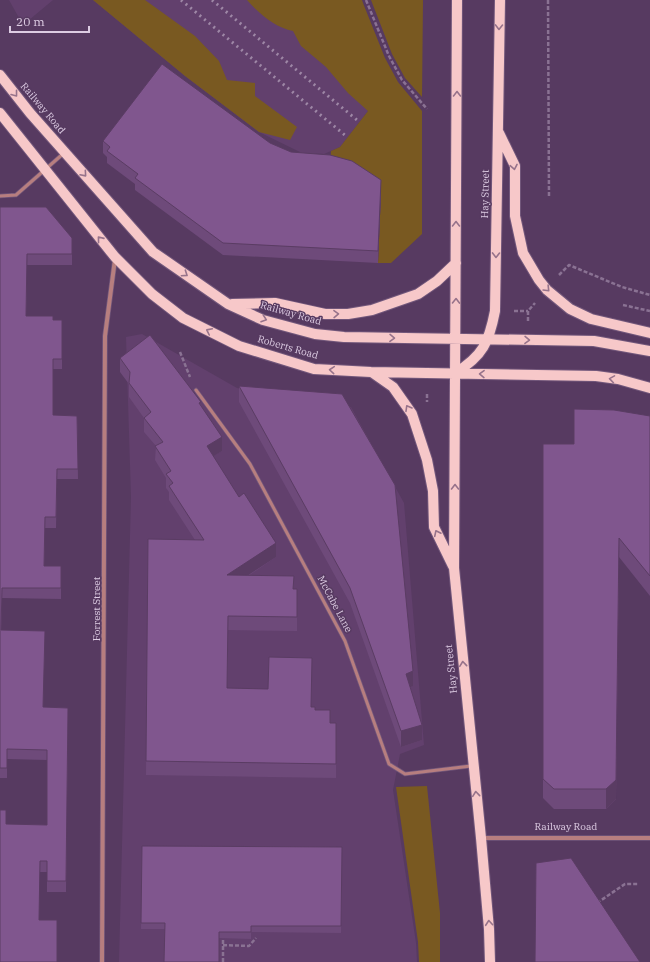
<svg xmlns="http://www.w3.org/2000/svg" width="650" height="962" font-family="'IBM Plex Serif',serif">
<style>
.built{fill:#62406d}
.green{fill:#795921}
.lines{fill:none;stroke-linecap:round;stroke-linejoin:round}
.service-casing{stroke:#72577b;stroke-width:4.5}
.minor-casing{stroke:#72577b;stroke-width:5.5}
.primary-casing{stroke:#72577b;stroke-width:12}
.path{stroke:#8a7293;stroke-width:2.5;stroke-dasharray:4 2;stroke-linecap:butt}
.service{stroke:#b77e7f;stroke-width:3}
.minor{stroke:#b77e7f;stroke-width:4}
.primary{stroke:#f7c8c9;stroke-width:10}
.rail{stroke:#9e87a6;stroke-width:3;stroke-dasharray:2 4;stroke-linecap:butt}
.wall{fill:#6e4a7a}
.shaded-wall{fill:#5a3c63}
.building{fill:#80568e;stroke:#5a3c63}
.oneway{stroke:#97738b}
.labels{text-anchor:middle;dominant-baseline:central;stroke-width:3;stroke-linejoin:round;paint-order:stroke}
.street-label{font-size:10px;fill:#ddcce3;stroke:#573a61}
</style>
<rect width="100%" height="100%" fill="#573a61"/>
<path class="built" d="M 9,0 L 53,0 L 23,25 Z
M 93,0 L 319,0 L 368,111 L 340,147 L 324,154 L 302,153 L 259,132 L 185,76 Z
M 142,334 L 237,388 L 290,399 L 351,407 L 404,503 L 424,745 L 400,754 L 393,790 L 416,943 L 417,962 L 119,962 L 131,497 L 126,337 Z"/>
<path class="green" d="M 93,0 L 145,0 L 195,36 L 219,61 L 227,80 L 255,83 L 255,96 L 297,127 L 290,140 L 259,132 L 185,76 Z
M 247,0 L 362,0 L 363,3 L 385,58 L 398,82 L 422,111 L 422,234 L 391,263 L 378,263 L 381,192 L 330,167 L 331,151 L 340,147 L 368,111 L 348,93 L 326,67 L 301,46 L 293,31 C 276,28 259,14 247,0 Z
M 371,0 L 423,0 L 422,97 L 405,78 L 392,54 Z
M 427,786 L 440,913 L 440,962 L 419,962 L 418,942 L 396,787 Z"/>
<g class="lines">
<g class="service-casing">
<path id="service" d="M 0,196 L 16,195 L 64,153
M 196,390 L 250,464 L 345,641 L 389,764 L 405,774 L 471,766"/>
</g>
<g class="minor-casing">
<path id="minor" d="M 482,838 L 650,838
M 102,962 L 105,336 L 115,259"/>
</g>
<g class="primary-casing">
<path id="primary" d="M 457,0 L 454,568 L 481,838 L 489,929 L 490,962
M 0,75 L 30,113 L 153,252 L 228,304 L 263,320 L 315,334 L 344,337 L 594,341 L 650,351
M 0,113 L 115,257 L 152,294 L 183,318 L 239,346 L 314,369 L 371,372 L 596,376 L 618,379 L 650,388
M 499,133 L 515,166 L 515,216 L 523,253 L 539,280 L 547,290 L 570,309 L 591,319 L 650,333
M 232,304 L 275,303 L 325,314 L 348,314 L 372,310 L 418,294 L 437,281 L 456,263
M 373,373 L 393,387 L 412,414 L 427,460 L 433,491 L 434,527 L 453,566
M 455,373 C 483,356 489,342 495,311 L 500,0"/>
</g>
<path class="path" d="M 366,0 L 389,56 L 402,80 L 427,109
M 548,0 L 549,198
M 559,275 L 569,265 L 622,287 L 650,295
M 623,305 L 650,311
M 514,311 L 528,311
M 528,321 L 528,311 L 535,303
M 180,352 L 190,377
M 427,394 L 427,402
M 597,903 L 625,884 L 639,884
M 223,945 L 249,946 L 256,938
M 223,962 L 223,937"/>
<use href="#service" class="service"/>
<use href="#minor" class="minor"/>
<use href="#primary" class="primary"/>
<path class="rail" d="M 181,0 L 346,136
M 212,0 L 357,120"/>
</g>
<path class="wall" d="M 103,141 L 270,143 L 381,192 L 378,263 L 223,255 L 135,190 L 135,184 L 107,163 L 107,157 L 103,153 Z
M 0,207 L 72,238 L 72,265 L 27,265 L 26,316 L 53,320 L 62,320 L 62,369 L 53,369 L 53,415 L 77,416 L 78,479 L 57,479 L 56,528 L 45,528 L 44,566 L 61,566 L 61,599 L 2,598 L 1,630 L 43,707 L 68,708 L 66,892 L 47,892 L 47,872 L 40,872 L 6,824 L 47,825 L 47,760 L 7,759 L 7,778 L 0,778 Z
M 120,358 L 201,405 L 222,451 L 213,456 L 276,557 L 248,576 L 294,589 L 297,589 L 297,631 L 228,630 L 227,688 L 311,707 L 330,723 L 336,723 L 336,778 L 146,775 L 148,539 L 195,540 L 169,500 L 169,492 L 166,488 L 166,478 L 155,460 L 156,446 L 144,432 L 144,418 L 129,397 L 129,384 L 120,372 Z
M 239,386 L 413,686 L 410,687 L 422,740 L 401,747 L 350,603 L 239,402 Z
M 650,416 L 650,596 L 619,557 L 616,799 L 606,809 L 554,809 L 543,798 L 543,444 L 574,444 Z
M 142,846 L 342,847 L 341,933 L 251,932 L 251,939 L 219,938 L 164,929 L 141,929 Z"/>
<path class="shaded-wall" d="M 381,180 L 381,192 L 378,263 L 378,251 Z
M 222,437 L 222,451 L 207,460 L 207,446 Z
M 619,538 L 616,799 L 606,809 L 606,789 Z
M 276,543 L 276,557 L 227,589 L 227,575 Z
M 413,671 L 413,686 L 406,689 L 406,674 Z
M 422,725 L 422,740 L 401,747 L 401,731 Z"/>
<path class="building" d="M 162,64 L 270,143 L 291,152 L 330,155 L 352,161 L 381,180 L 378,251 L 223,243 L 135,178 L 138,174 L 107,151 L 110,147 L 103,141 Z
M 0,207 L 46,207 L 72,238 L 72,254 L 27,254 L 26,316 L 53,316 L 53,320 L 62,320 L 62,359 L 53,359 L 53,415 L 77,416 L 78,469 L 57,469 L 56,517 L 45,517 L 44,566 L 61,566 L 61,588 L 2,588 L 1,630 L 45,631 L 43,707 L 68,708 L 66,881 L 47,881 L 47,861 L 40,861 L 39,920 L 57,920 L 57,962 L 0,962 L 0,810 L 6,810 L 6,824 L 47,825 L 47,750 L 7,749 L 7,768 L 0,768 Z
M 150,335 L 201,402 L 199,403 L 222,437 L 207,446 L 239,497 L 244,493 L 276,543 L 227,575 L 294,576 L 293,589 L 297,589 L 297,617 L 228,616 L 227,688 L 268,689 L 269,657 L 312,658 L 311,707 L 315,707 L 315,710 L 330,710 L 330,723 L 336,723 L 336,764 L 146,761 L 148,539 L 204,540 L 169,486 L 173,483 L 166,474 L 171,471 L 155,446 L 163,442 L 144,418 L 151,412 L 129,383 L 130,372 L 120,358 Z
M 239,386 L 342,394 L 395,485 L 413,671 L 406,674 L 422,725 L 401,731 L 350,588 Z
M 574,409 L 614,410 L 650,416 L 650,576 L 619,538 L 616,780 L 606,789 L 554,789 L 543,779 L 543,444 L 574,444 Z
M 142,846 L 342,847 L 341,926 L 251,926 L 251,932 L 219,932 L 219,962 L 164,962 L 165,923 L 141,923 Z
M 571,858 L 640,962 L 535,962 L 536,863 Z"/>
<defs><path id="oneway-chevron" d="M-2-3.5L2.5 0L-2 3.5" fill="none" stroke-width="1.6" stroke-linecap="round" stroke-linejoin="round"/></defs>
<g class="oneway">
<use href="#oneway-chevron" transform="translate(499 27) rotate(91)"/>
<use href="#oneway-chevron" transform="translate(15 94) rotate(52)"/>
<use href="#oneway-chevron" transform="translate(457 94) rotate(-90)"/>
<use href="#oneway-chevron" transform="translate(514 167) rotate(79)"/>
<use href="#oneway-chevron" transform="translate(84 174) rotate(49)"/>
<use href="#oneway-chevron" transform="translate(456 224) rotate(-90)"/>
<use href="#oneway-chevron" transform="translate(100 239) rotate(-129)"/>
<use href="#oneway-chevron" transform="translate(496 255) rotate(91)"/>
<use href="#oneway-chevron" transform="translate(185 274) rotate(34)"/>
<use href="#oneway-chevron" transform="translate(547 289) rotate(46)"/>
<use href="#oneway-chevron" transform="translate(456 301) rotate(-89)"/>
<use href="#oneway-chevron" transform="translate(336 314) rotate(-1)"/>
<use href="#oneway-chevron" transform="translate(264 319) rotate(19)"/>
<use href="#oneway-chevron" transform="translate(209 331) rotate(-154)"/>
<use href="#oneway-chevron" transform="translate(392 338) rotate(1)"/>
<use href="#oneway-chevron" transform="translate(527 340) rotate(1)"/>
<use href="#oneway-chevron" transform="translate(332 370) rotate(-175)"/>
<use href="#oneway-chevron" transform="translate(482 374) rotate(-179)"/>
<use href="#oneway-chevron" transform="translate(612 379) rotate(-171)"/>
<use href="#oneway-chevron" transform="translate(408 408) rotate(-120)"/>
<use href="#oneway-chevron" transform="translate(455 487) rotate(-90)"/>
<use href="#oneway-chevron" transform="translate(437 533) rotate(-116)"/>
<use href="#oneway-chevron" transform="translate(463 664) rotate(-96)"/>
<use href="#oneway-chevron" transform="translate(476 794) rotate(-96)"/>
<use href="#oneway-chevron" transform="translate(489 923) rotate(-95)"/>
</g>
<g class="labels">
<g class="street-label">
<text transform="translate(43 108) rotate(50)">Railway Road</text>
<text transform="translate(485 194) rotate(-89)">Hay Street</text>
<text transform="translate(291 313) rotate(16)">Railway Road</text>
<text transform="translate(288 347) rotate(16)">Roberts Road</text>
<text transform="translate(335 604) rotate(62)">McCabe Lane</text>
<text transform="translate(96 609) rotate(-90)">Forrest Street</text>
<text transform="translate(451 669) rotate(-96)">Hay Street</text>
<text x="566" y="826">Railway Road</text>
</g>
</g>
<path d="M10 26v6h79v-6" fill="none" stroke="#ddcce3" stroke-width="2"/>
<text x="16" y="26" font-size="12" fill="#ddcce3" stroke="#573a61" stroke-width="3" paint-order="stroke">20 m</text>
</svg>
